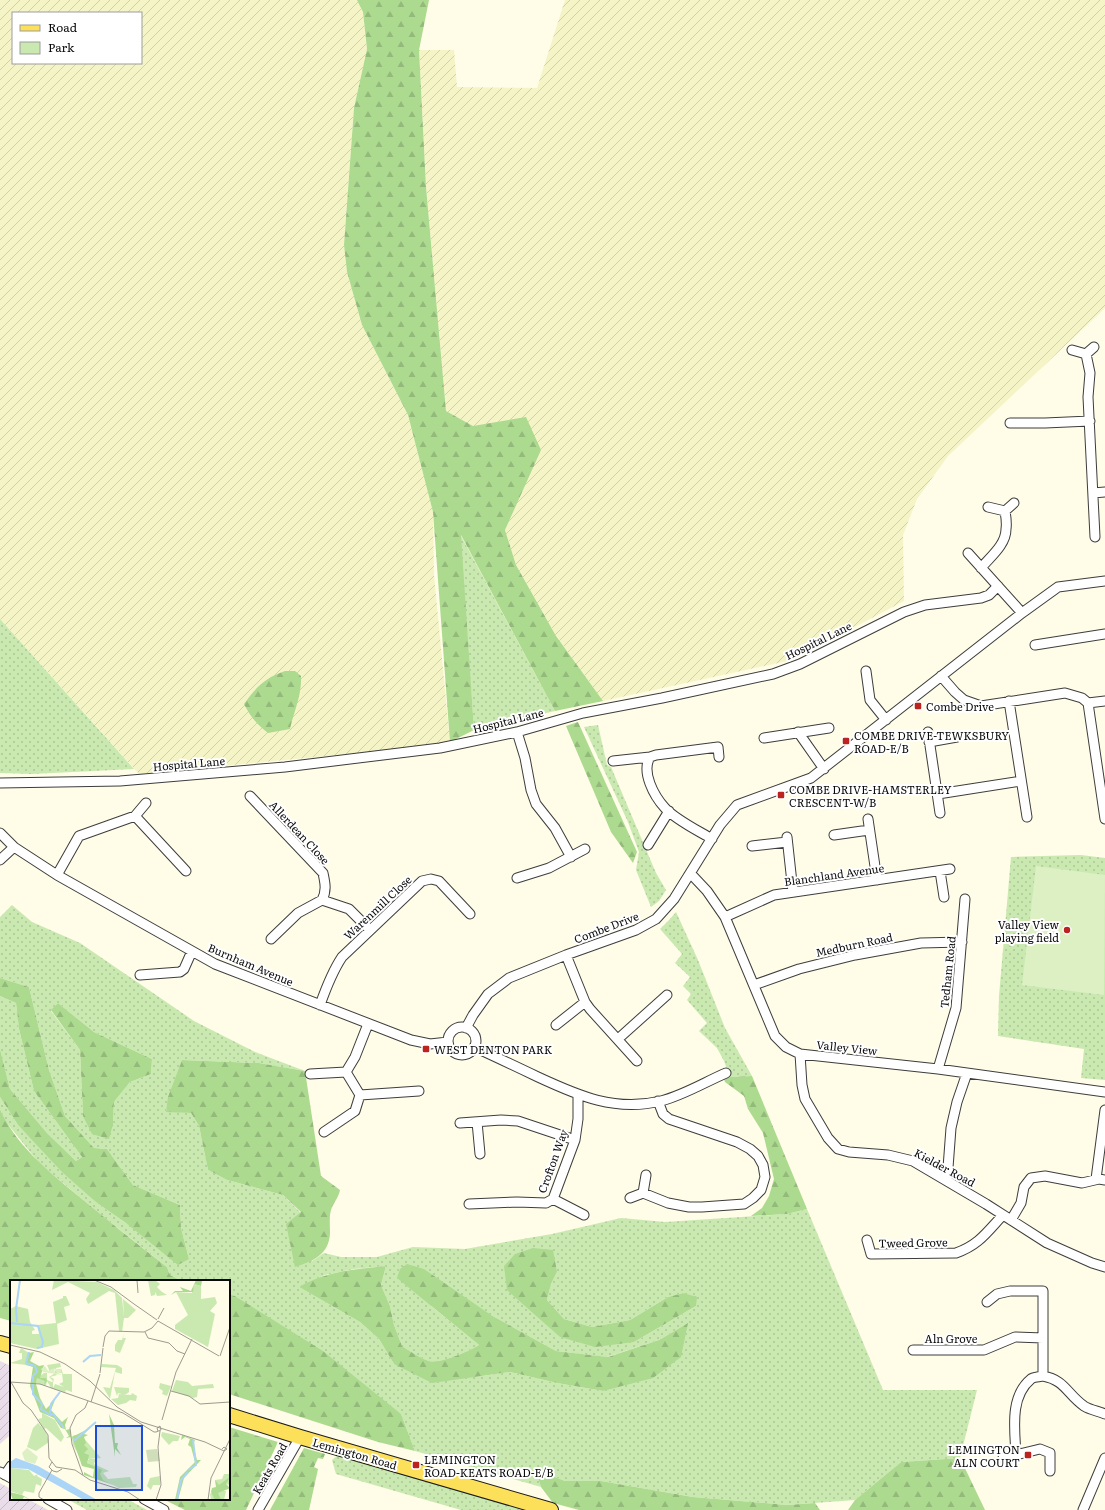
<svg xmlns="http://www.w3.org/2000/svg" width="1105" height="1510" font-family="Literata,serif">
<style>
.industrial{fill:url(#industrial-furrows)}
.farmland{fill:url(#farmland-furrows);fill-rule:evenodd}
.green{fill:url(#green-dots);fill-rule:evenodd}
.forest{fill:url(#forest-firs)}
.pitch{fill:#ddf0c3}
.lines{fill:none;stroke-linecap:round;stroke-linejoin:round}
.minor-casing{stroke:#3d3d3d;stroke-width:11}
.primary-casing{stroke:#1b1b1b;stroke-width:16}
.minor{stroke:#fff;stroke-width:9}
.primary{stroke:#fde059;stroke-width:14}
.poi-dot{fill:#bc2320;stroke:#fff;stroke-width:1.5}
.labels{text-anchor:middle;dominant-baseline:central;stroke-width:4;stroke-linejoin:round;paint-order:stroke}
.street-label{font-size:11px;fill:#0a0a0a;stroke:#fff}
.poi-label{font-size:11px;fill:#0a0a0a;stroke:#fff;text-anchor:start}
.inset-river{fill:none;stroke:#aad5f7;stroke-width:2}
.inset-road{fill:none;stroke:#9d9b8f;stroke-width:1}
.view{fill:#1d4ed8;fill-opacity:0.15;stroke:#1d4ed8;stroke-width:2}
.inset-edge{fill:none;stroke:#0a0a0a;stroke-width:2}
</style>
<defs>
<pattern id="industrial-furrows" width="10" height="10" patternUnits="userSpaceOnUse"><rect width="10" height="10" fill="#e9ddea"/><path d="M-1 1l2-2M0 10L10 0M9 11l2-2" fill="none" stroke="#c6bcc7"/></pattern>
<pattern id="farmland-furrows" width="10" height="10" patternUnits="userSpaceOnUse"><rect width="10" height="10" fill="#f5f4c7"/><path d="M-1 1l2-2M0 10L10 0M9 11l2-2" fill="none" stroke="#d1d0aa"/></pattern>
<pattern id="green-dots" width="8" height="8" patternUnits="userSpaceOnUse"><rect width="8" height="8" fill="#cae9b1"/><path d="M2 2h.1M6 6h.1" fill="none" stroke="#acc697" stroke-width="1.8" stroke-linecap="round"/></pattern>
<pattern id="forest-firs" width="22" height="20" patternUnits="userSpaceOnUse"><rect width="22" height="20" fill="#acda8f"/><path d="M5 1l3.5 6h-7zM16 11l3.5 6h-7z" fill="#93ba7a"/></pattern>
</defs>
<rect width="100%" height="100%" fill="#fffce7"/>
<path class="industrial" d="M 0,1361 L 11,1366 L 11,1435 L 9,1436 L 0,1444 Z
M 0,1483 L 11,1489 L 11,1499 L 28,1499 L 48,1510 L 0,1510 Z"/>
<path class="farmland" d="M 0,0 L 357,0 L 363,12 L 367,49 L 354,108 L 344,245 L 347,272 L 362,325 L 408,415 L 433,512 L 434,575 L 450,742 L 440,745 L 139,774 L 0,619 ZM 13,13 L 141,13 L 141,63 L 13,63 Z
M 565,0 L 1105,0 L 1105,308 L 948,456 L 917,499 L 903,535 L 904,601 L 792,660 L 603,701 L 556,636 L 516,565 L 505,530 L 540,449 L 473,426 L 446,411 L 426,187 L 419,50 L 454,50 L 457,87 L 537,88 Z"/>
<path class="green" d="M 460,534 L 555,711 L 474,730 Z
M 0,619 L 134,769 L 32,774 L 0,773 Z
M 598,725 L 607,765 L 611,767 L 656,873 L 666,890 L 659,901 L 651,907 L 636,870 L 639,852 L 628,822 L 584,727 Z
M 1081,855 L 1105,858 L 1105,1080 L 1081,1078 L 1084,1049 L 998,1036 L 999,996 L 1011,857 Z
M 12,905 L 32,922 L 80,943 L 194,1021 L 255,1052 L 305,1071 L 259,1063 L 182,1060 L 166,1111 L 191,1113 L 199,1126 L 208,1170 L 227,1180 L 283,1195 L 301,1213 L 312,1261 L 324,1253 L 341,1257 L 377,1257 L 413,1247 L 465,1249 L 552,1234 L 621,1218 L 665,1222 L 787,1214 L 807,1209 L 883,1390 L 977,1390 L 960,1458 L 901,1462 L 855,1500 L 787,1505 L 693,1497 L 601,1481 L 565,1481 L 535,1469 L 541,1487 L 415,1451 L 401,1414 L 235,1296 L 229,1294 L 229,1281 L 182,1281 L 170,1275 L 167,1267 L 105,1218 L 39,1163 L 6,1122 L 0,1109 L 0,1097 L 18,1125 L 97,1203 L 126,1223 L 189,1259 L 181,1228 L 180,1205 L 133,1185 L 107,1149 L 94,1148 L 65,1116 L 49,1070 L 29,987 L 0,978 L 0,917 ZM 58,1003 L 94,1032 L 152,1059 L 151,1074 L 130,1082 L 114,1102 L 113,1124 L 83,1116 L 80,1050 L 51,1011 ZM 515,1254 L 557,1272 L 551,1284 L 547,1300 L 564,1319 L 592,1327 L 630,1320 L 668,1297 L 683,1293 L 696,1306 L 634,1342 L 560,1337 ZM 386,1266 L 381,1285 L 390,1306 L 394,1325 L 402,1346 C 410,1351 420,1358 429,1361 C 439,1364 470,1351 479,1345 L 431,1306 L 491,1315 L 556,1351 L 607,1357 L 659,1340 L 688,1323 L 603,1391 L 557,1383 L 510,1372 L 475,1377 L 394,1364 L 379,1339 L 360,1322 L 299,1287 L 325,1275 L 354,1269 Z
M 676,912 L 698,960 L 725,1028 L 752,1076 L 730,1077 L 724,1061 L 717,1048 L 699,1031 L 707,1023 L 687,1000 L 691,994 L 683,986 L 690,977 L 675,963 L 682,954 L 660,929 L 670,919 Z
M 0,996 L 16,1003 L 19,1029 L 34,1091 L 82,1157 L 76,1161 L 47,1133 L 10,1089 L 0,1049 Z
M 338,1455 L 524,1510 L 461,1510 L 336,1474 L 332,1460 Z
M 67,1499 L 127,1499 L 147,1510 L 87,1510 Z"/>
<path class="forest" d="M 357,0 L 429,0 L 419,50 L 426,187 L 446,411 L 473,426 L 526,417 L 541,450 L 505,530 L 516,565 L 556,636 L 603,701 L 555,711 L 461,535 L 474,730 L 450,742 L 433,512 L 408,415 L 362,325 L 347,272 L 344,245 L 354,108 L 367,49 L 363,12 Z
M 285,671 L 295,671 L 301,676 C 302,695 294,711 290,729 L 268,733 C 257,725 250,716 244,704 C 257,686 265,678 285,671 Z
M 578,722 L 637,852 L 633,863 L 611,832 L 566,726 Z
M 0,978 L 29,987 L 49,1070 L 65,1116 L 94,1148 L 107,1149 L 133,1185 L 180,1205 L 181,1228 L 189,1259 L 178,1265 L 126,1223 L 97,1203 L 62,1172 L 18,1125 L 0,1097 L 0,1049 L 10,1089 L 47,1133 L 76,1161 L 82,1157 L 34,1091 L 19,1029 L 16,1003 L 0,996 Z
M 58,1003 L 94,1032 L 152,1059 L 151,1074 L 130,1082 L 114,1102 L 113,1124 L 109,1139 L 92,1134 L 83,1116 L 80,1050 L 51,1010 Z
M 182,1060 L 259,1063 L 305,1071 L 321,1176 L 340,1190 C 338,1199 333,1203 331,1210 C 329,1217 330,1226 330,1233 C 329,1255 313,1261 295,1267 L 286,1224 L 301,1212 L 283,1195 L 227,1180 L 208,1170 L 199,1126 L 191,1113 L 166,1112 L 168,1097 Z
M 752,1076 L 807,1209 L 787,1214 L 751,1216 L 762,1208 L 769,1196 L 774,1179 L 763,1133 L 748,1109 L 744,1096 L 725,1082 L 724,1079 L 730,1077 Z
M 0,1109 C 15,1144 47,1170 76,1194 C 106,1219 136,1243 167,1267 L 170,1275 L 182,1281 L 11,1281 L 11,1321 L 0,1318 Z
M 533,1248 L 553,1250 L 557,1272 L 551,1284 L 547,1300 L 564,1319 L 592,1327 L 630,1320 L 668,1297 L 683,1293 L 697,1297 L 696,1306 L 634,1342 L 595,1347 L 560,1337 L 507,1290 L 504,1266 L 515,1254 Z
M 407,1264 L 424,1269 L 491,1315 L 556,1351 L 608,1357 L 659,1340 L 688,1323 L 681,1357 L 653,1378 L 603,1391 L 557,1383 L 510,1372 L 432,1383 L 394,1364 L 379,1339 L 360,1322 L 299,1287 C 326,1271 356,1269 386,1266 L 381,1285 L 390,1306 L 394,1325 L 402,1346 C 410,1351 420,1358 429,1361 C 439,1364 470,1351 479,1345 L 397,1278 L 400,1269 Z
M 229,1294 L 235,1296 L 323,1351 L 401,1414 L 415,1451 L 378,1442 L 229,1394 Z
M 229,1427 L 278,1442 L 246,1510 L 185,1510 L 163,1499 L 229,1499 Z
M 304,1448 L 325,1454 L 323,1459 L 318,1458 L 314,1467 L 318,1469 L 309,1510 L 270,1510 Z
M 960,1458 L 985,1510 L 848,1510 L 855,1500 L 901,1462 Z
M 535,1469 L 565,1481 L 601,1481 L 693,1497 L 787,1505 L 815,1503 L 820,1510 L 579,1510 L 553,1503 L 541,1487 Z"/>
<path class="pitch" d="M 1036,866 L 1105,875 L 1104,995 L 1022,985 Z"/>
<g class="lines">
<g class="minor-casing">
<path id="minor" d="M 1072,350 L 1086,354 L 1094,347
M 1086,354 L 1090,373 L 1088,397 L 1095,537
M 1010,423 L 1045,423 L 1090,421
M 1093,493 L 1105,492
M 988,507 L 1005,511 L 1014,503
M 968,553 L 1022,613
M 981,568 C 990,557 1006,545 1006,529 C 1007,523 1006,517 1005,511
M 1035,645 L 1105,634
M 866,671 L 870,700 L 886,720
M 941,676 L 955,692 L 964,700 L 981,706 L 1065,693 L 1082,698 L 1088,703 L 1105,819
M 1009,701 L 1027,817
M 1088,703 L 1105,701
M 517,732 L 525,758 L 531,790 L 536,804 L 555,828 L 571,857
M 798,732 L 824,769
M 928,732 L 940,813
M 764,738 L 829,728
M 929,742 L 957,737
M 613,761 L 650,757
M 0,783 L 120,781 L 285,767 L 440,748 L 517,732 L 583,713 L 662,698 L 773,674 L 800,664 L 904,612 L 925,605 L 981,598 L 989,595 L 998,586
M 938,794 L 1021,781
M 250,796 L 323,873 C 325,883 327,890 322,900 L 349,909 L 370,930
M 135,816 L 146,803
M 868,819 L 877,880
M 0,833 L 14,847 L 57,875 L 215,964 L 411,1040 L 430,1044 L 448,1042
M 834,835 L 869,830
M 787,837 L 793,892
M 712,839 C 697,830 676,820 665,808 C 654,796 641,772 650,757 L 656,755 L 718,747 L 719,757
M 648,845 L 669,811
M 752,846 L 787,842
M 0,860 L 14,847
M 940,871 L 944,897
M 691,874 L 707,891 L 725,917 L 775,1036 L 786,1047 L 800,1054 L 938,1069 L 1105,1092
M 57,875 L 79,836 L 135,816 L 186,871
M 517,878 L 549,868 L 585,849
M 725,917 L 774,895 L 950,869
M 271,939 L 298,913 L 322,900
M 566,955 L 585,1002 L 590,1009 L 637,1061
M 140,975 L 180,972 L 184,969 L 192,951
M 754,985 L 799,969 L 855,955 L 921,943 L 962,942
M 320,1005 C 326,988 332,972 342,957 L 422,881 L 431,879 L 439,881 L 470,914
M 556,1025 L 585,1002
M448 1041a14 14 0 1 1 28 0a14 14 0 1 1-28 0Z
M 466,1028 L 473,1015 L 488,994 L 509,978 L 566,955 L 636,930 L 656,919 L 674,899 L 720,825 L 737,805 L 811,778 L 1022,613 L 1058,587 L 1105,581
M 618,1039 L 667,995
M 474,1047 C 496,1057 517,1067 538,1077 C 579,1096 615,1112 661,1101 C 684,1095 705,1082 726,1073
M 800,1054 L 802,1085 L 805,1099 L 828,1138 L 838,1149 L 849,1152 L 888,1155 L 913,1161 L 986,1204 L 1047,1243 L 1092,1263 L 1105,1267
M 938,1069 L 956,1008 L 965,899
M 346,1072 L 360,1095 L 419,1091
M 346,1072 L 355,1057 L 368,1024
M 310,1074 L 346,1072
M 477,1122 L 480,1154
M 460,1123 L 501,1120 L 518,1121 L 575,1140
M 324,1132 L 355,1111 L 360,1095
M 1096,1179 L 1105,1110
M 947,1181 L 951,1128 L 957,1102 L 967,1073
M 643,1193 L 668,1203 L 689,1207 L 702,1207 L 744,1204 L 753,1198 L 761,1190 L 765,1177 L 763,1165 L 758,1156 L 750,1149 L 737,1142 L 669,1119 L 663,1114 L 658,1101
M 630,1198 L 643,1193 L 646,1175
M 553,1199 L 584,1215
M 469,1204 L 517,1202 L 546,1203 L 553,1199 L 575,1140 L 578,1119 L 578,1095
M 1011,1220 L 1021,1203 L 1024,1187 L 1031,1178 L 1045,1176 L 1082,1183 L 1099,1179 L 1105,1180
M 867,1240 L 871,1254 L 956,1253 C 979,1245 987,1232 1003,1215
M 987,1302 L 997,1294 L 1010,1291 L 1043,1291 L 1043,1376 C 1065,1380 1067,1394 1084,1406 C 1090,1410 1098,1411 1105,1414
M 913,1350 L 984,1350 L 1015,1337 L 1043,1338
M 1016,1455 C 1015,1431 1009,1397 1031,1379 C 1033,1377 1039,1377 1043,1376
M 1003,1458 L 1040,1449 L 1050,1453 L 1050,1471
M 0,1472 L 11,1478
M 5,1475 L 11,1466
M 48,1499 L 67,1510
M 144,1499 L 164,1510
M 258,1510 L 300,1437
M 1083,1510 L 1105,1458"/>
</g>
<g class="primary-casing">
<path id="primary" d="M 0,1343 L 11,1346
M 229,1415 L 300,1437 L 551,1510"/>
</g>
<use href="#minor" class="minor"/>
<use href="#primary" class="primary"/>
</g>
<g class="poi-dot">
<rect x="914" y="702" width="8" height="8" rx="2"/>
<rect x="842" y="737" width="8" height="8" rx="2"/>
<rect x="777" y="791" width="8" height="8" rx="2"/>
<circle cx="1067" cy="930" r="4"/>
<rect x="422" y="1045" width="8" height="8" rx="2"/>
<rect x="1024" y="1451" width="8" height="8" rx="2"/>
<rect x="412" y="1461" width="8" height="8" rx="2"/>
</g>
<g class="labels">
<g class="street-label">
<text transform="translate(818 640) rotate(-26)">Hospital Lane</text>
<text transform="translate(508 720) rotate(-14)">Hospital Lane</text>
<text transform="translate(189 763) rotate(-5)">Hospital Lane</text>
<text transform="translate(300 832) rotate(47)">Allerdean Close</text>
<text transform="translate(834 874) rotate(-8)">Blanchland Avenue</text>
<text transform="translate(377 907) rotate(-43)">Warenmill Close</text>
<text transform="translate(606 927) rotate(-21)">Combe Drive</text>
<text transform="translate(854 944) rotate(-12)">Medburn Road</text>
<text transform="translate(251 964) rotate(23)">Burnham Avenue</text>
<text transform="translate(947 972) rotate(-84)">Tedham Road</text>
<text transform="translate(847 1047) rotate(6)">Valley View</text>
<text transform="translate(552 1161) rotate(-70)">Crofton Way</text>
<text transform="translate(945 1167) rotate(28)">Kielder Road</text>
<text transform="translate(913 1242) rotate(-1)">Tweed Grove</text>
<text x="951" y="1338">Aln Grove</text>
<text transform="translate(355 1453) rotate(16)">Lemington Road</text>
<text transform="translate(269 1468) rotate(-60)">Keats Road</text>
</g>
<g class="poi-label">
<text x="926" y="706">Combe Drive</text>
<text x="854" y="735">COMBE DRIVE-TEWKSBURY<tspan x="854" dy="13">ROAD-E/B</tspan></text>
<text x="789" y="789">COMBE DRIVE-HAMSTERLEY<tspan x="789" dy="13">CRESCENT-W/B</tspan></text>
<text x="1059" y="924" text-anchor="end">Valley View<tspan x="1059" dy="13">playing field</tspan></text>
<text x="434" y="1049">WEST DENTON PARK</text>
<text x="1020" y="1449" text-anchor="end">LEMINGTON<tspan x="1020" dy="13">ALN COURT</tspan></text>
<text x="424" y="1459">LEMINGTON<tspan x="424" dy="13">ROAD-KEATS ROAD-E/B</tspan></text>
</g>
</g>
<g transform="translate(10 1280)">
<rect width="220" height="220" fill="#fffce7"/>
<path d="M 44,0 L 87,2 L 104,10 L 112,18 L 114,37 L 113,19 L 126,30 L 118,38 L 114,38 L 112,52 L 109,51 L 105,13 L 99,11 L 78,24 L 76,19 L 80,13 L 58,2 L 42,10 ZM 138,0 L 145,0 L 150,4 L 147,7 L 152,12 L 157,15 L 147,16 L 145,12 L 145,15 L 141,16 ZM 184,4 L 191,6 L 191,19 L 205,17 L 207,23 L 200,31 L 205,34 L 198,67 L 165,49 L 165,45 L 178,35 L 166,12 L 182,13 ZM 53,16 L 56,16 L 60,25 L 54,27 L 57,40 L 47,44 L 49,64 L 27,69 L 0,63 L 0,29 L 6,26 L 18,29 L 20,42 L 25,50 L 22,51 L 22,54 L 29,54 L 28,45 L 46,43 L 43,22 L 53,18 ZM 114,53 L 113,58 L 116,58 L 110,73 L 105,71 L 105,65 L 108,60 L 112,60 ZM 11,68 L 19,73 L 16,85 L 0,83 L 12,79 L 12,73 L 9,73 ZM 50,83 L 51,87 L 46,88 L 47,93 L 51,92 L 51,88 L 53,94 L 62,94 L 62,112 L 56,110 L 55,113 L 41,108 L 37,101 L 36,106 L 26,103 L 27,98 L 34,93 L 37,93 L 37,100 L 42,102 L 43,101 L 39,97 L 44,94 L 46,89 L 40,90 L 40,92 L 37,85 ZM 45,93 L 52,93 L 53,102 L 49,104 L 54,107 L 45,104 L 43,108 L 43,103 L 42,107 L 44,99 L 40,97 L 47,95 ZM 92,84 L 107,85 L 112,88 L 112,94 L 105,92 L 100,119 L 93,107 L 100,108 L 106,88 L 91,87 ZM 166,100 L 178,102 L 182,106 L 203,104 L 204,108 L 188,109 L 187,117 L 183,118 L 162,111 ZM 150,103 L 161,106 L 157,116 L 152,114 L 153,111 L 149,108 ZM 104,107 L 119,108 L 119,112 L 115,115 L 108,113 L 107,116 ZM 122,113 L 127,116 L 126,121 L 120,120 L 116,123 L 108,125 L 101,119 L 108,118 L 109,114 L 121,115 ZM 32,133 L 45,140 L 54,157 L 51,162 L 36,148 L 34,149 L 28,139 L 32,138 L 32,142 ZM 23,137 L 36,152 L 39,162 L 26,171 L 17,167 L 23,148 L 28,143 ZM 152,152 L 170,156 L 168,161 L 163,161 L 159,165 L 151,156 ZM 64,155 L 71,155 L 91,178 L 78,179 L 71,184 L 71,179 L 63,165 L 62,157 ZM 86,179 L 84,184 L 99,191 L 93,193 L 98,199 L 120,197 L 123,204 L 127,204 L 126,207 L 109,208 L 93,200 L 84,189 L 86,188 L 88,192 L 87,187 L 77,183 L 78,180 ZM 0,188 L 19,190 L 24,196 L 28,194 L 27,196 L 32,199 L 31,206 L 26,204 L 24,213 L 14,211 L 12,215 L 0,211 ZM 214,194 L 220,194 L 220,205 L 216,204 L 219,209 L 213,210 L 216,211 L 214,220 L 201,220 L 200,214 L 207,208 L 205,200 L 212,199 ZM 150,196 L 150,205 L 143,205 L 141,210 L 137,206 L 140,198 Z" fill="#cae9b1" fill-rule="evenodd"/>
<path d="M 186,0 L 192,1 L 191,6 L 184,4 L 183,12 L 166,12 L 161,15 L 165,11 L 173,11 L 170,7 L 181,11 ZM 24,72 L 20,81 L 29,86 L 34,85 L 30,98 L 36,98 L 37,101 L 34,105 L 35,101 L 27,98 L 26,104 L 30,118 L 36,129 L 45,120 L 41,130 L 52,142 L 58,137 L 55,145 L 56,150 L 60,149 L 61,157 L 56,158 L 59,156 L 55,149 L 51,148 L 44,138 L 30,132 L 20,106 L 23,87 L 16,85 L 19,73 ZM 99,134 L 104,145 L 105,163 L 108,163 L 107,168 L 111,175 L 105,169 L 105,177 ZM 80,148 L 74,154 L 78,155 L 74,157 L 76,163 L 74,165 L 78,169 L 74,173 L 79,175 L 78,180 L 80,179 L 86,179 L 78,180 L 77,183 L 87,187 L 89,193 L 88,188 L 92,190 L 90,194 L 93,200 L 103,205 L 74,195 L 74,192 L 83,197 L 84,189 L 72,186 L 62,157 ZM 172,155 L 185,160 L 183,164 L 187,180 L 191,180 L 174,198 L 168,220 L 165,220 L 170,197 L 185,182 L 181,167 L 178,165 L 180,159 L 175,157 L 171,160 ZM 220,197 L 216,204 L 220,208 L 208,213 L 211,220 L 205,220 L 201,212 L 202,208 L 206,207 L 205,200 L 209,205 ZM 0,212 L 12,215 L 21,220 L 14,217 L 12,220 L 3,220 Z" fill="#acda8f"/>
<path d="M 147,169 L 150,181 L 138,182 L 136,170 Z" fill="#d0dfb9"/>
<path d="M 35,86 L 38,91 L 45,88 L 44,94 L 47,93 L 46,89 L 51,89 L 51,92 L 48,93 L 52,95 L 33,92 L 31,89 ZM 17,168 L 28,177 L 25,184 L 15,181 L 12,173 Z" fill="#ddf0c3"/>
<path d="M 6,178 L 28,186 L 87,220 L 74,220 L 18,189 L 0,188 L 0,182 Z" fill="#aad5f7"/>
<path class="inset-river" d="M 7,42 L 6,29 L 10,0M 0,43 L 28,46 L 33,62 L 32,67 L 27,68M 19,72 L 16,83 L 25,86 L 27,92 L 23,96 L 23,102M 73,82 L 80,76 L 91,75M 23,104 L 23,114 L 32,124 L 31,129 L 40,135 L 43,134 L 54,148M 40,133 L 41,124 L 50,112M 63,159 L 65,160 L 86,142M 178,190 L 186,185 L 183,160M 167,220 L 171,200 L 178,192"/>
<path class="inset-road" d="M 84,0 L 101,7 L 124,24M 127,0 L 128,13M 124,24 L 147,40M 148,39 L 154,28M 148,41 L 209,76M 135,52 L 138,58 L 159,63 L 167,71 L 175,74M 0,65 L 30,72 L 55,84 L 80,101 L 107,127 L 131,142 L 195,162 L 214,171 L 217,169 L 214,167 L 212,169M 93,67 L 95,56 L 99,51 L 134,52 L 142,48 L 148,41M 210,76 L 220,47M 90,93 L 93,68M 0,102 L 30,104 L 113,133 L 144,152 L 146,152 L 151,150 L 150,146 L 147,148 L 148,151M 1,102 L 13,123 L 21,130 L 38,155 L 39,178 L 46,187 L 65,190 L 80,200 L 118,212 L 130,220M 161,111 L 179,116 L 190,124 L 220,122M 81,122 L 90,94M 152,140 L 166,92 L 182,59M 42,182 L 39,187 L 43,191 L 47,192 L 52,189M 73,195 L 62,164 L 60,148 L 66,135 L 75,128 L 78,121M 34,220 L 29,217 L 29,213 L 42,190M 146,220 L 151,205 L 148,167 L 150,151M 198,220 L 201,198 L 220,159"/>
<path class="view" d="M 86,146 L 132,146 L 132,210 L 86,210 Z"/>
<rect width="220" height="220" class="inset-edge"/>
</g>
<rect x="12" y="12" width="130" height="52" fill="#ffffff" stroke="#9d9d9d"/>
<rect x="20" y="25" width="20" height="6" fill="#fde059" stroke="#9d9d9d"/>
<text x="48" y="32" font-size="12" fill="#0a0a0a">Road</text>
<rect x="20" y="42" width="20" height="12" fill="#cae9b1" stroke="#9d9d9d"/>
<text x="48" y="52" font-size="12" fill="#0a0a0a">Park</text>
</svg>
